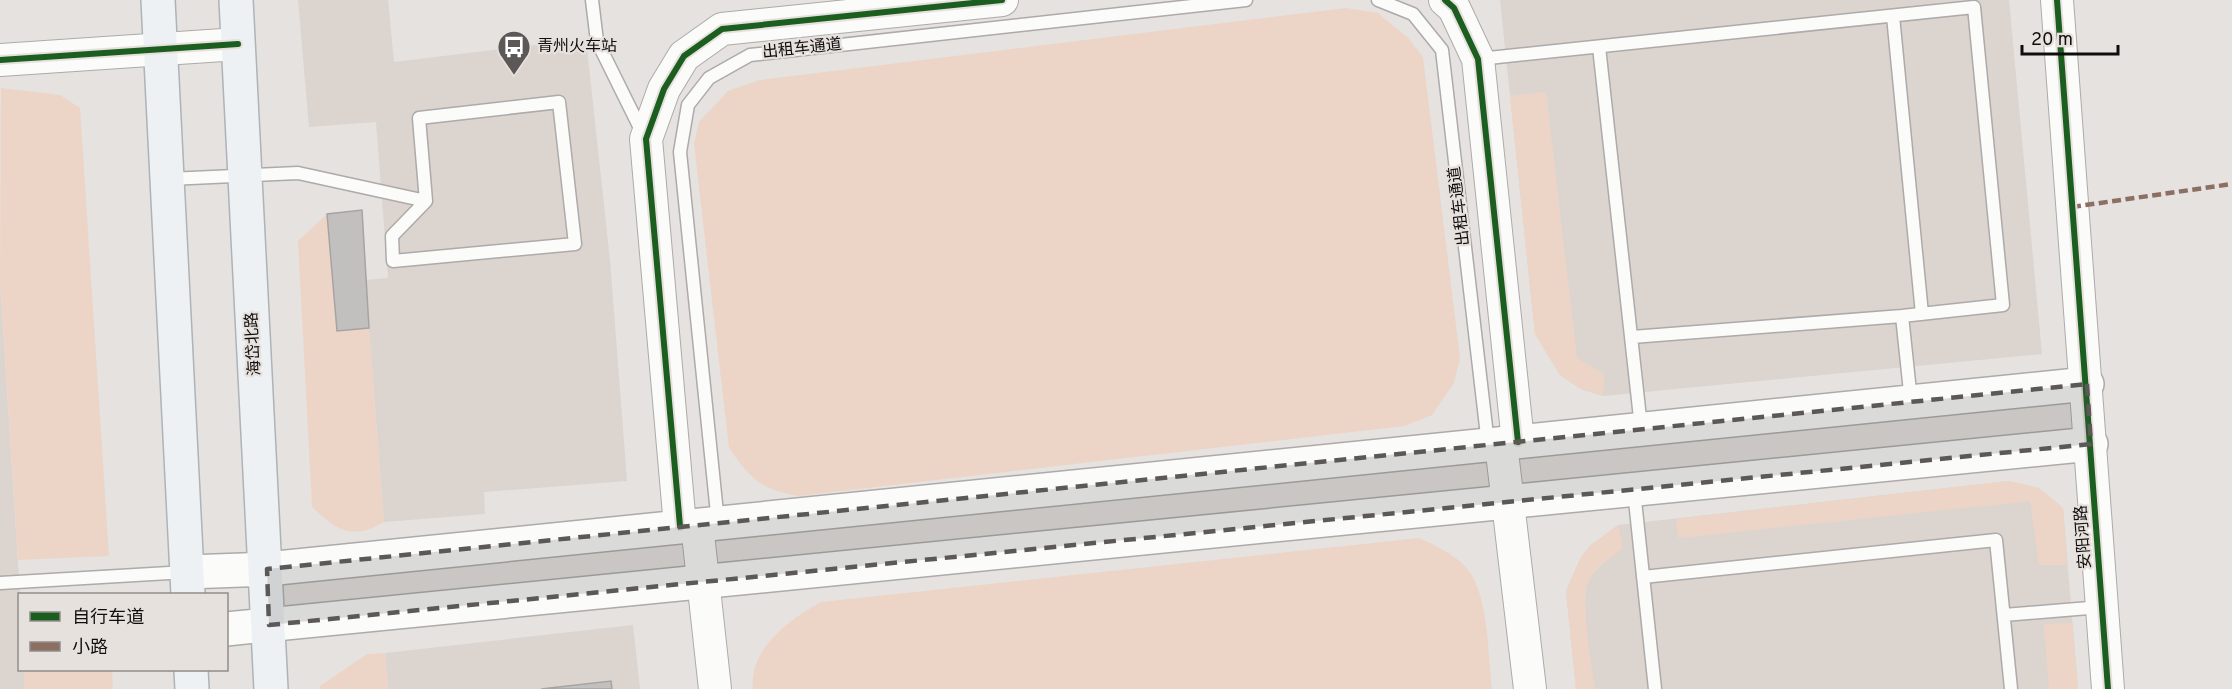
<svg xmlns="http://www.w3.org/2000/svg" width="2232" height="689" font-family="Overpass,'Noto Sans SC',sans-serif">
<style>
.built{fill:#dcd4cf}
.green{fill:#ecd5c7}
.building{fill:#c2c0be;stroke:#a6a4a3;stroke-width:1.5}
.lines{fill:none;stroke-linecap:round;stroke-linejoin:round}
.service-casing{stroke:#adaaa9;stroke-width:15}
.tertiary-casing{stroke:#adaaa9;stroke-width:34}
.secondary-casing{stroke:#adaaa9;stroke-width:36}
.primary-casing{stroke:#adb3b7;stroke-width:36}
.service{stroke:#fbfbfa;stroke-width:12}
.tertiary{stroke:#fbfbfa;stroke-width:32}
.secondary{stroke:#fbfbfa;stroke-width:33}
.primary{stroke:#eef1f4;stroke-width:33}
.quiet{stroke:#8d6e63;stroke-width:4.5;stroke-dasharray:9 4.5;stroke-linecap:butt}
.cycleway-casing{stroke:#e7e1de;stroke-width:10}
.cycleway{stroke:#1b5e20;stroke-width:6}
.marked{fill:#5b5857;fill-opacity:0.2;stroke:#5b5857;stroke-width:4.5;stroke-dasharray:12 8;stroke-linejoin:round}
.labels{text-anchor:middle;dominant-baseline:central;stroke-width:4.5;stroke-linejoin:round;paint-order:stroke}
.poi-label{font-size:16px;fill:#100e0d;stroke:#e7e1de;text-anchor:start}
.street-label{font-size:16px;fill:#100e0d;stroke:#e7e1de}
</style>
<rect width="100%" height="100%" fill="#e5e2e0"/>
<path class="built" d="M 298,0 L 388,0 L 394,62 L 586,39 L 610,260 L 627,481 L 484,492 L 485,514 L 384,522 L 365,280 L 388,278 L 376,122 L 309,127 Z
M 1500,0 L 2009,0 L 2042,354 L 1603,396 L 1581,389 L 1560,375 L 1535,334 Z
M 0,281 L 20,594 L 20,670 L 24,670 L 25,689 L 0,689 Z
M 2008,481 L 2039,488 L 2063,508 L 2078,689 L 1576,689 L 1566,591 L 1581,557 L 1591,545 L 1618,525 Z
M 633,625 L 640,689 L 388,689 L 385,653 Z"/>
<path class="green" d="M 1346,8 L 1378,13 L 1409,39 L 1423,57 L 1460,358 L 1454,383 L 1432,415 L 1404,426 L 798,496 C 760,489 751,479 729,448 L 694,144 L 699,122 L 728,91 L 760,80 Z
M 1,88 L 60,95 L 80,108 L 109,556 L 18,560 L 0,281 Z
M 1546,92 L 1577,358 L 1604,374 L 1603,396 L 1581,389 L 1560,375 L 1535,334 L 1510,96 Z
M 327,214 L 337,330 L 369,328 L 384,522 C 352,541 336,530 312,507 L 298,241 Z
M 2008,481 L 2039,488 L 2063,508 L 2067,565 L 2039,565 L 2030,501 L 1678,538 L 1676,519 Z
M 1618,525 L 1623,548 C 1611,557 1596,567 1589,581 C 1579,598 1592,667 1595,689 L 1576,689 L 1566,591 L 1581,557 L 1591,545 Z
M 1419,538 C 1436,546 1457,555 1469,571 C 1489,599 1488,655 1492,689 L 753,689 C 749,648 790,619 821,602 Z
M 2072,623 L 2078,689 L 2049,689 L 2044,624 Z
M 385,653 L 388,689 L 320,689 L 320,686 L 367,654 Z
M 24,670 L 112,670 L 113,689 L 25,689 Z"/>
<path class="building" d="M 362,210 L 369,328 L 337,331 L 327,214 Z
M 611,681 L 612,689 L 541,689 Z"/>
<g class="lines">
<g class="service-casing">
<path id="service" d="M 592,0 L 597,41 L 642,132
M 1378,0 L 1413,14 L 1442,50 L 1488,444
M 1893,16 L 1922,314
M 1599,47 L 1641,427
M 1479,59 L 1974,7 L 2003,305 L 1902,316 L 1632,337
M 559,102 L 575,244 L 393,261 L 392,236 L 426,201 L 419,118 Z
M 169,179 L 298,173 L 426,201
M 1902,316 L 1911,401
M 1634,491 L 1655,689
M 718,523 L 680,152 L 688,105 L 709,78 L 750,55 L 1246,0
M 1643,577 L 1996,540 L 2011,689
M 0,583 L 186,572
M 2004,615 L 2101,607"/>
</g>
<g class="tertiary-casing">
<path id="tertiary" d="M 1445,0 L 1454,8 L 1478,59 L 1518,442
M 2057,0 L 2108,689
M 0,60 L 238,44
M 1501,444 L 1530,689
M 697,525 L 715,689
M 680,526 L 646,139 L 664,89 L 684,56 L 722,29 L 1002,0"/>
</g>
<g class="secondary-casing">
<path id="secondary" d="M 187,572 L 267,569 L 2087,384
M 226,629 L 2091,444"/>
</g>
<g class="primary-casing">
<path id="primary" d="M 158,0 L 188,594
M 236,0 L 271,689
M 191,670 L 192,689"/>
</g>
<use href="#service" class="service"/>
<use href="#tertiary" class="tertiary"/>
<use href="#secondary" class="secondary"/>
<use href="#primary" class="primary"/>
<path class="quiet" d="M 2072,207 L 2232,184"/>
<g class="cycleway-casing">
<path id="cycleway" d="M 1445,0 L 1454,8 L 1478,59 L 1518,442
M 2057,0 L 2108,689
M 0,60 L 238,44
M 680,526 L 646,139 L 664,89 L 684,56 L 722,29 L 1002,0"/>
</g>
<use href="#cycleway" class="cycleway"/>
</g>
<path class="marked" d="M 2087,384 L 2091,444 L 269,625 L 267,569 Z"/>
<defs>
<g id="bus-pin" transform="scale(1.725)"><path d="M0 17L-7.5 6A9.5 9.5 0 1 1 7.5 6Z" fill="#5b5857" stroke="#e7e1de"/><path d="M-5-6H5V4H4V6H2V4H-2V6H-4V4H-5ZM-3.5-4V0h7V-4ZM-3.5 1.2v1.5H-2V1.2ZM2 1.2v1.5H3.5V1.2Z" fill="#fff"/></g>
</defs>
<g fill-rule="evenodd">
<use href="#bus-pin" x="514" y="47"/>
</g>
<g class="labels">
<g class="poi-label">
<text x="537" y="47">青州火车站</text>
</g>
<g class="street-label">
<text transform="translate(802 49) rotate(-6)">出租车通道</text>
<text transform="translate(1460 206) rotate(-97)">出租车通道</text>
<text transform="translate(254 344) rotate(-93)">海岱北路</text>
<text transform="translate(2084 537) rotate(-94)">安阳河路</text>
</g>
</g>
<rect x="18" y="593" width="210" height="78" fill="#e7e1de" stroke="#918d8a" stroke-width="1.5"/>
<rect x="30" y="612" width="30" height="9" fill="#1b5e20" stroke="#918d8a" stroke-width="1.5"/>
<text x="72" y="623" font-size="18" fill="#100e0d">自行车道</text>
<rect x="30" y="642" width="30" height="9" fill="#8d6e63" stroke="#918d8a" stroke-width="1.5"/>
<text x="72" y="653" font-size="18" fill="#100e0d">小路</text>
<path d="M2022 45v9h96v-9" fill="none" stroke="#100e0d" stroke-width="3"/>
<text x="2031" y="45" font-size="18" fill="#100e0d" stroke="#e7e1de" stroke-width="4.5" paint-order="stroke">20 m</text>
</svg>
